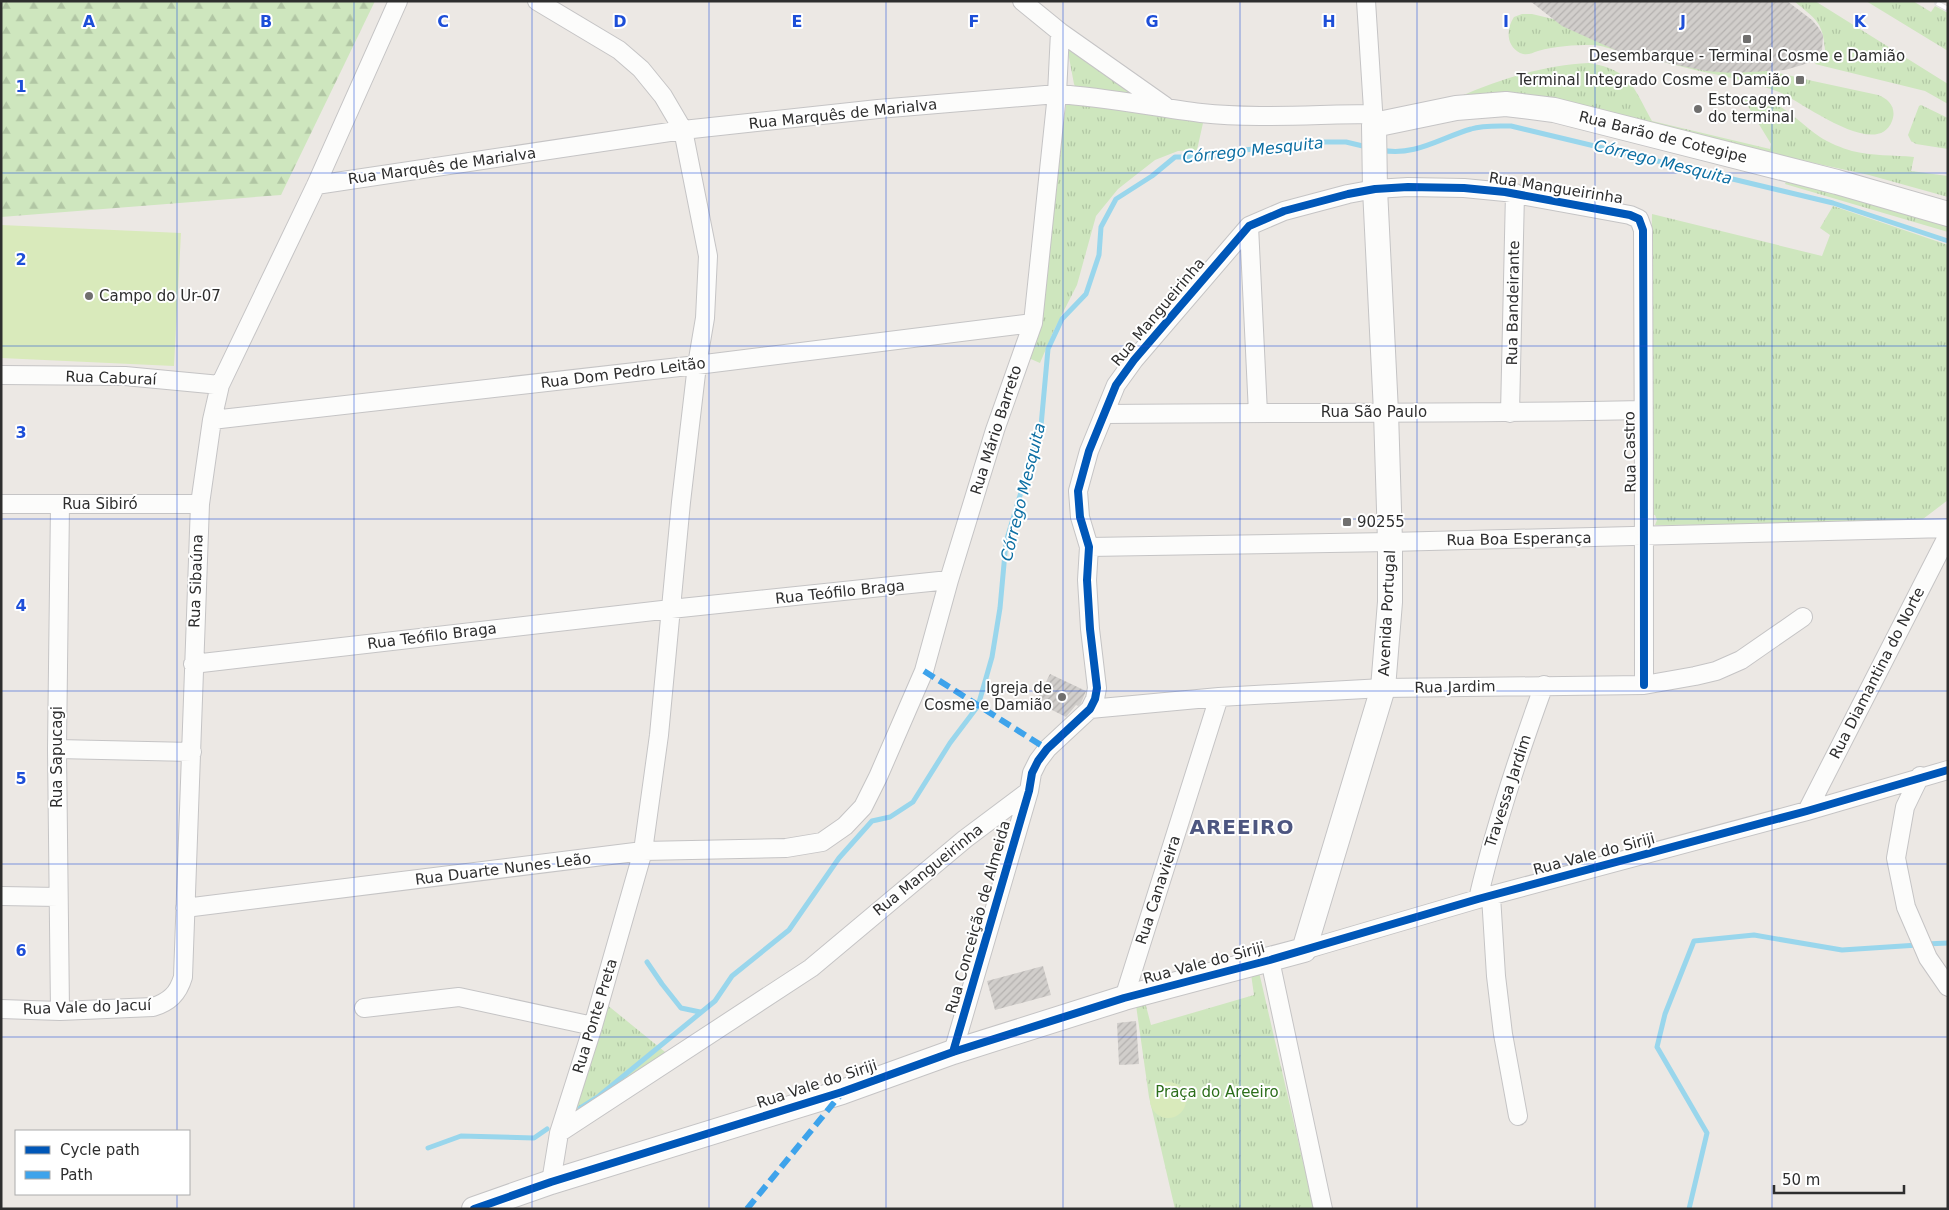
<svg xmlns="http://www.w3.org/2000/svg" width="1949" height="1210" font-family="'DejaVu Sans',sans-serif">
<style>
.grass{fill:url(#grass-tufts)}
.forest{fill:url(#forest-firs)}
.pitch{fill:#d9eabb}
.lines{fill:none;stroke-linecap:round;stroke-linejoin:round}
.stream{stroke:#99d6ec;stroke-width:5}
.building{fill:url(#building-hatch)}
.street-casing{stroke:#c5c4c5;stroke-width:20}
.secondary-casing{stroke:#c5c4c5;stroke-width:26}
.street{stroke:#fcfcfb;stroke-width:18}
.secondary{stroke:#fcfcfb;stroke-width:24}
.rail-casing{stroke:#dfdfe1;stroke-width:5.5}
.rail{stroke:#fff;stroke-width:4;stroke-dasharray:11;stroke-linecap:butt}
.quiet{stroke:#3ea3eb;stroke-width:6;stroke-dasharray:12 6;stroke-linecap:butt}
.cycleway-casing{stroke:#fff;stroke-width:11}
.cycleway{stroke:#0057b8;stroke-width:8}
.grid{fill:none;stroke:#1d4ed8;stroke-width:1;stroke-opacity:0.55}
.poi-dot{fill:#706f6e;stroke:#fff;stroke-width:2}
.labels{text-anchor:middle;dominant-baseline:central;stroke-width:4;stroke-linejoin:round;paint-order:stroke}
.poi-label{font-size:15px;fill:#2e2e2e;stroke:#fff;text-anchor:start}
.street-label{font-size:15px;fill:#2e2e2e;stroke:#fff}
.park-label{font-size:15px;fill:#2c6e1b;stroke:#fff}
.water-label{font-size:16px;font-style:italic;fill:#0d6fa3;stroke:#fff}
.district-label{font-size:20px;font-weight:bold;letter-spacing:1px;fill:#4d5680;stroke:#fff}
.grid-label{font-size:16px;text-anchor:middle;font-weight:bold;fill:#1d4ed8;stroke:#fff;stroke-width:4;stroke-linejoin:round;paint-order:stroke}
</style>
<defs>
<pattern id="grass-tufts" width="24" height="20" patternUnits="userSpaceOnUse" patternTransform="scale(1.25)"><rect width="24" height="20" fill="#cee6be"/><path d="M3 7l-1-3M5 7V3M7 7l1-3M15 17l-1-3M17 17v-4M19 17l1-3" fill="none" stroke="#b1c6a4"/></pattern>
<pattern id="forest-firs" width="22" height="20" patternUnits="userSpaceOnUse" patternTransform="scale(1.25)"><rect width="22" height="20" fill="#cee6be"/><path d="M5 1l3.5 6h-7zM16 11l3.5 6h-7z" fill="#b1c6a4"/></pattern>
<pattern id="building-hatch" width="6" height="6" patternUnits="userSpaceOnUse" patternTransform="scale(1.25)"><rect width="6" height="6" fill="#d1cecb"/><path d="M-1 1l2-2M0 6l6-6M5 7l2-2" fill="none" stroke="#b4b1af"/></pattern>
</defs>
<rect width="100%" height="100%" fill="#ece8e4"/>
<path class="grass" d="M 1794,1 L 1815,1 L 1948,84 L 1948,104 L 1925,91 L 1815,64 L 1825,50 C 1823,21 1815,19 1794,1 Z
M 1866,1 L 1913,1 L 1931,12 L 1935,6 L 1948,13 L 1948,51 Z
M 1522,14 L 1532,14 L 1813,81 L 1878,95 C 1889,99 1897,108 1892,121 C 1877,161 1801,101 1779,92 C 1753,82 1723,76 1695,70 C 1671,64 1648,58 1625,53 C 1614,50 1602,45 1591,45 C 1574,45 1555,46 1538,51 C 1532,53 1527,56 1520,53 C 1506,46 1506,29 1514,17 Z
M 1067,47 L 1139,96 L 1076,88 L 1074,84 Z
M 1589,63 C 1631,70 1633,87 1652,121 L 1770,149 L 1771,144 L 1743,98 C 1776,93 1796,121 1820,137 C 1829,143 1842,148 1852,151 C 1871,156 1894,155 1914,157 L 1911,171 L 1948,176 L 1948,197 L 1869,175 L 1667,131 L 1459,97 C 1500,79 1544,65 1589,63 Z
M 1067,100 L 1203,123 L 1197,150 L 1178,151 L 1155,160 L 1118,189 L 1096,216 L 1077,285 L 1054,330 L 1040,363 L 1024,356 Z
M 1921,105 L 1948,118 L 1948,149 L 1916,144 L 1911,141 L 1908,135 L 1919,106 Z
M 1787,180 L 1948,222 L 1948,232 L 1785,184 Z
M 1833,206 L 1948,245 L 1948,500 L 1923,519 L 1906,523 L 1655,525 L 1657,520 L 1655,515 L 1647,515 L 1652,214 L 1822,256 L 1830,235 L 1820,228 Z
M 1259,972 L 1314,1209 L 1175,1209 L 1149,1097 L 1136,1005 L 1145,1002 L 1151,1025 L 1254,995 L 1251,974 Z
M 606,1004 L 670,1056 L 573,1118 Z"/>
<path class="forest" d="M 1,1 L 375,1 L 281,195 L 1,217 Z"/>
<path class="pitch" d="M 1,225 L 181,233 L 174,366 L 1,358 Z
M1150 1100a18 18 0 1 1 36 0a18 18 0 1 1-36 0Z"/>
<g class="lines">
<path class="stream" d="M 1381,150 C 1414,157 1440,138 1471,129 C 1483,125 1498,126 1511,126 L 1833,203 L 1948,241
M 1926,944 L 1948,943
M 647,962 L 662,984 L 681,1008 L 700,1012
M 580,1108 L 599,1096 L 715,1001 L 732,976 L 789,930 L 839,858 L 872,821 L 890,817 L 913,802 L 950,743 L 978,706 L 992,657 L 1000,608 L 1006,542 L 1041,426 L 1048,349 L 1062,319 L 1086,294 L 1099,255 L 1101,227 L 1116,199 L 1152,176 L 1175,157 L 1207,157 L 1245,150 L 1310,142 L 1346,142 L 1367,147
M 428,1148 L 461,1136 L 534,1138 L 547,1129
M 1689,1209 L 1707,1133 L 1657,1047 L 1665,1014 L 1694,941 L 1754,935 L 1842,950 L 1918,945"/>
</g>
<path class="building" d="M 1530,1 L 1787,1 L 1812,20 L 1818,27 L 1823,35 L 1822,50 L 1810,62 L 1802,65 L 1785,70 L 1733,73 L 1706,71 L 1624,54 L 1562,26 Z
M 1050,674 L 1086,691 L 1081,703 L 1078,706 L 1076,705 L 1066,717 L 1036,702 Z
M 1043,966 L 1051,995 L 995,1010 L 987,981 Z
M 1136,1021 L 1139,1064 L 1119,1065 L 1117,1023 Z"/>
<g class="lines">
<g class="street-casing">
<path id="street" d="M 537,1 L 619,50 L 641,69 L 663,96 L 683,130 L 708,256 L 705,318 L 697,365 L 681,502 L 659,735 L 643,851 L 593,1026 L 559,1133 L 551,1182
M 1022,1 L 1060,32 L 1165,106
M 1366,1 L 1374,125
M 316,185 L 683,130 L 878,109 L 1057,94 C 1105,97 1153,107 1201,113 C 1256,119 1318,114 1373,114
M 1249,226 L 1258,413
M 1,375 L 125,376 L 220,385
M 1510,413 L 1515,193
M 1105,414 C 1284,412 1463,414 1643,410
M 212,420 L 697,365 L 1033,323
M 1,504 L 200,504
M 1089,547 L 1390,542 L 1948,528
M 193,664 L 671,609 L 949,580
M 1090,709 L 1219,697 L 1383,688 L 1644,685 L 1695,676 L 1716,671 L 1741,660 L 1803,617
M 57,749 L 192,752
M 1920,776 L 1905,807 L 1896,858 L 1906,907 L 1928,958 L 1948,987
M 1807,811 L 1948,535
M 1,896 L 58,897
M 1491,896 L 1496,976 L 1503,1034 L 1518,1116
M 1478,899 C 1495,826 1518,756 1544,685
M 185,908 L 643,851 L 786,848 L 822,842 L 845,826 L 863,807 L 878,777 L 924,671 L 949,580 L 995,430 L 1033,323 L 1057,94 L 1060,32
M 1304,950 L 1478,899 L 1807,811 L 1948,770
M 1270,960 L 1323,1209
M 1124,998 L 1219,697
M 364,1008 L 459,997 L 593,1026
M 1,1009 L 60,1011 L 153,1007 C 169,1002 178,994 183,977 L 200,504 L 212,420 L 220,385 L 316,185 L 398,1
M 60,1011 L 57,749 L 60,504
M 953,1052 L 1029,791 L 1032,773 L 1038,761 L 1047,749 L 1090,709 L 1095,699 L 1097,688 L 1090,629 L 1087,580 L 1089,547 L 1080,517 L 1078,491 L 1089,451 L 1116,385 L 1134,360 L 1249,226 L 1284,211 L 1348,194 L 1375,189 L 1408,187 L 1464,188 L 1505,192 L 1630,215 L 1639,219 L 1643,230 C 1643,382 1645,533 1644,685
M 559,1133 L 811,968 L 965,839 L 1029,791"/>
</g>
<g class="secondary-casing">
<path id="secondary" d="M 474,1209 L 551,1182 L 842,1092 L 953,1052 L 1124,998 L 1304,950 L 1383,688 L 1390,602 L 1390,542 L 1386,412 L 1375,189 L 1374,125 L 1456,108 L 1506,104 L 1554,110 L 1837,182 L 1948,214"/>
</g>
<use href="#street" class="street"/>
<use href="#secondary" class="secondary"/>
<g class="rail-casing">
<path id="rail" d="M 1937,3 L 1948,9"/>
</g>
<use href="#rail" class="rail"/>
<path class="quiet" d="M 924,671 L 1047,749
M 747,1209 L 841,1094"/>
<g class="cycleway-casing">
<path id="cycleway" d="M 953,1052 L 1029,791 L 1032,773 L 1038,761 L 1047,749 L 1090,709 L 1095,699 L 1097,688 L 1090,629 L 1087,580 L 1089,547 L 1080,517 L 1078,491 L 1089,451 L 1116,385 L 1134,360 L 1249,226 L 1284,211 L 1348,194 L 1375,189 L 1408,187 L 1464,188 L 1505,192 L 1630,215 L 1639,219 L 1643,230 C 1643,382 1645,533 1644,685
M 474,1209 L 551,1182 L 842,1092 L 953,1052 L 1124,998 L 1270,960 L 1478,899 L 1807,811 L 1948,770"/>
</g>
<use href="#cycleway" class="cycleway"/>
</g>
<path class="grid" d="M 177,1 L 177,1131M 354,1 L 354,1209M 532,1 L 532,1209M 709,1 L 709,1209M 886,1 L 886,1209M 1063,1 L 1063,1209M 1240,1 L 1240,1209M 1417,1 L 1417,1209M 1595,1 L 1595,1209M 1772,1 L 1772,1209M 1,173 L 1948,173M 1,346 L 1948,346M 1,519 L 1948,519M 1,691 L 1948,691M 1,864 L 1948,864M 1,1037 L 1948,1037M 177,1194 L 177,1209"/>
<g class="poi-dot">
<rect x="1742" y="34" width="10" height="10" rx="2.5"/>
<rect x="1795" y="75" width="10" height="10" rx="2.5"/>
<circle cx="1698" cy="109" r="5"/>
<circle cx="89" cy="296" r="5"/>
<rect x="1342" y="517" width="10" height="10" rx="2.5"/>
<circle cx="1062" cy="697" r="5"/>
</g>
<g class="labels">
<g class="poi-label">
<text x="1747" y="56" text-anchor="middle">Desembarque - Terminal Cosme e Damião</text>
<text x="1790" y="80" text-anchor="end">Terminal Integrado Cosme e Damião</text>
<text x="1708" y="100">Estocagem<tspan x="1708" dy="17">do terminal</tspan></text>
<text x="99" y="296">Campo do Ur-07</text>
<text x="1357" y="522">90255</text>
<text x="1052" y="688" text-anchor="end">Igreja de<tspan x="1052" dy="17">Cosme e Damião</tspan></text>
</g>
<g class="street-label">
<text transform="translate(843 114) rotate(-6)">Rua Marquês de Marialva</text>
<text transform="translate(1663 137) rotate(14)">Rua Barão de Cotegipe</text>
<text transform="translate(442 166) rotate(-8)">Rua Marquês de Marialva</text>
<text transform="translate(1556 188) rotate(9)">Rua Mangueirinha</text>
<text transform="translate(1513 303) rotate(-89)">Rua Bandeirante</text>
<text transform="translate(1158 312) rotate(-50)">Rua Mangueirinha</text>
<text transform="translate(623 373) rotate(-7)">Rua Dom Pedro Leitão</text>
<text transform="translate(111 378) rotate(2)">Rua Caburaí</text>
<text x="1374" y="412">Rua São Paulo</text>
<text transform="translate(996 430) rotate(-72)">Rua Mário Barreto</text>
<text transform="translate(1630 452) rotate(-91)">Rua Castro</text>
<text x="100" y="504">Rua Sibiró</text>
<text transform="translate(1519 539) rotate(-1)">Rua Boa Esperança</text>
<text transform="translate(196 581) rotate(-88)">Rua Sibaúna</text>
<text transform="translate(840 592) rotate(-6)">Rua Teófilo Braga</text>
<text transform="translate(1387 613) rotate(-87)">Avenida Portugal</text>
<text transform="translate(432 636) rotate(-7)">Rua Teófilo Braga</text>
<text transform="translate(1877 673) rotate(-63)">Rua Diamantina do Norte</text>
<text transform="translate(1455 687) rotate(-1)">Rua Jardim</text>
<text transform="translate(57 757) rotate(-90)">Rua Sapucagi</text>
<text transform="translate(1508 791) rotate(-72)">Travessa Jardim</text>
<text transform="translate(1594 854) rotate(-15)">Rua Vale do Siriji</text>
<text transform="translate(503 869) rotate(-7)">Rua Duarte Nunes Leão</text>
<text transform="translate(928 870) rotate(-39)">Rua Mangueirinha</text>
<text transform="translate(1158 890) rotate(-72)">Rua Canavieira</text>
<text transform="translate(978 917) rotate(-74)">Rua Conceição de Almeida</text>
<text transform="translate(1204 963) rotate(-15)">Rua Vale do Siriji</text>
<text transform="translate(87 1007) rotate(-2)">Rua Vale do Jacuí</text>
<text transform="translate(595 1016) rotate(-73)">Rua Ponte Preta</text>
<text transform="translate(817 1084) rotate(-18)">Rua Vale do Siriji</text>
</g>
<g class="park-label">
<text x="1217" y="1092">Praça do Areeiro</text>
</g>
<g class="water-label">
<text transform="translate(1253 150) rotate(-6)">Córrego Mesquita</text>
<text transform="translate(1663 162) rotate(14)">Córrego Mesquita</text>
<text transform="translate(1023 492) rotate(-76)">Córrego Mesquita</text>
</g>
<g class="district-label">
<text x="1242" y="827">AREEIRO</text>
</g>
</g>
<g class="grid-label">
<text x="89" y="27">A</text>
<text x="266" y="27">B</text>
<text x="443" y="27">C</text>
<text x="620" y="27">D</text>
<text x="797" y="27">E</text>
<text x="974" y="27">F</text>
<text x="1152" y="27">G</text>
<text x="1329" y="27">H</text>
<text x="1506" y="27">I</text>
<text x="1683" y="27">J</text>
<text x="1860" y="27">K</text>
<text x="21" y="92">1</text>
<text x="21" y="265">2</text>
<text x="21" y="438">3</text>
<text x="21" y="611">4</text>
<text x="21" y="784">5</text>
<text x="21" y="956">6</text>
</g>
<rect width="1949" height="1210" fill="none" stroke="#2e2e2e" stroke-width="5"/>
<rect x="15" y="1130" width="175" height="65" fill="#ffffff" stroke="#ababab"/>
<rect x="25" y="1146" width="25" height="8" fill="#0057b8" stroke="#ababab"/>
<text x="60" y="1155" font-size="15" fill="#2e2e2e">Cycle path</text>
<rect x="25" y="1171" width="25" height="8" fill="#3ea3eb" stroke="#ababab"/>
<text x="60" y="1180" font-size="15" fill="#2e2e2e">Path</text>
<path d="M1774 1185v8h130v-8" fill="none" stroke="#2e2e2e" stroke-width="2.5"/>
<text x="1782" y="1185" font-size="15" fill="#2e2e2e" stroke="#ffffff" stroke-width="4" paint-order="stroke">50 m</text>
</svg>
